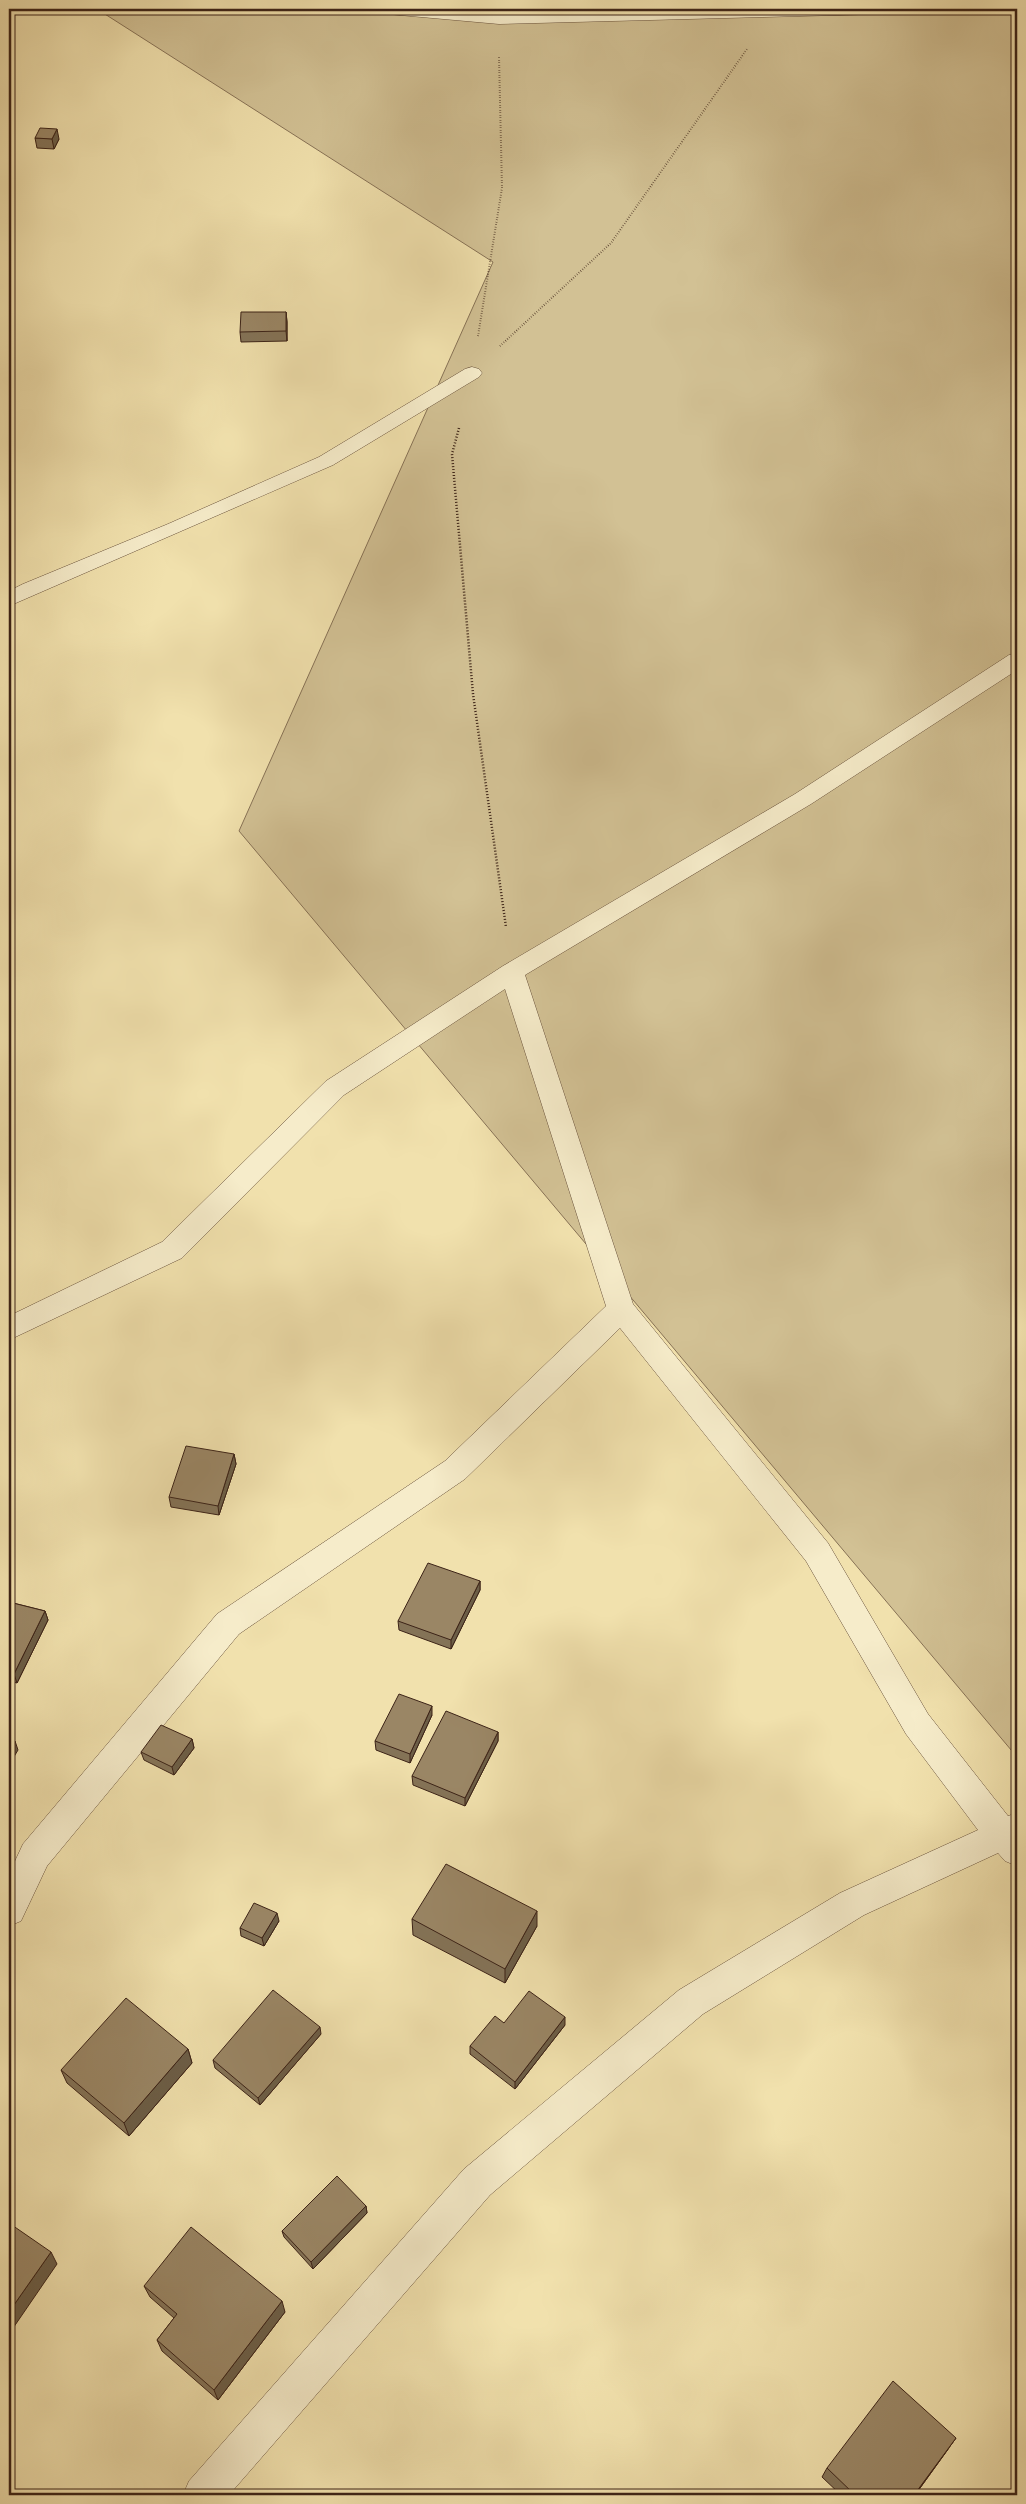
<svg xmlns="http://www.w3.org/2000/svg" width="1026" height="2504" font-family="Alegreya,serif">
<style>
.green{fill:#d2c194;stroke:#877256}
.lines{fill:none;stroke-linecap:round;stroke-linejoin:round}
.street-casing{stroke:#69523c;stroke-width:1}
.path-far1{stroke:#3c2317;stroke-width:2;stroke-dasharray:0.5 2;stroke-linecap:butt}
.path{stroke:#3c2317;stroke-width:2.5;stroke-dasharray:1 2;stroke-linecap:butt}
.street{fill:#f6ecca;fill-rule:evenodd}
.wall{fill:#847357;stroke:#3c2317}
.shaded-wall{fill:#6c5e47;stroke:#3c2317}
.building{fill:#9a8665;stroke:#3c2317}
</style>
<rect width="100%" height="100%" fill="#f1e1ad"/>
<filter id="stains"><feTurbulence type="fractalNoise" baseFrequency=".004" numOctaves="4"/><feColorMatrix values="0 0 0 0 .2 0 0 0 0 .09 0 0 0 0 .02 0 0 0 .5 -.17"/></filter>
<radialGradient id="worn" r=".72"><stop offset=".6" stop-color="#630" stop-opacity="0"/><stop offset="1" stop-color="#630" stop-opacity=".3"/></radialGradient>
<path class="green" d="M 97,9 L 1017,9 L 1017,1757 L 239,831 L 493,262 Z"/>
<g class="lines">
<g class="street-casing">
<path id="street" d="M 380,9 L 437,9 L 499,14 L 711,9 L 886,9 L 878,14 L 499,24 L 388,14 Z
M 472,367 L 479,369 L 482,373 L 479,377 L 333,465 L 9,606 L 9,591 L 23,584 L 168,524 L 319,457 L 465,369 Z
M 1017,653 L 1017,670 L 811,804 L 525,975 L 633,1304 L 828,1543 L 928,1714 L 1008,1816 L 1017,1813 L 1017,1866 L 1005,1861 L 998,1853 L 864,1915 L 703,2014 L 490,2195 L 229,2495 L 183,2495 L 189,2481 L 464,2169 L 679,1990 L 840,1893 L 978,1830 L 906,1734 L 806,1561 L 620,1328 L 465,1479 L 239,1634 L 47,1866 L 21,1921 L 9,1926 L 9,1874 L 23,1844 L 217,1614 L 445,1461 L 606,1306 L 505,989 L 344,1095 L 182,1258 L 9,1340 L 9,1316 L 162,1242 L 326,1081 L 503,966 L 795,794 L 1009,655 Z"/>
</g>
<path class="path-far1" d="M 478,336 L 502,188 L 499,57
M 500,346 L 611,243 L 747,49"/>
<path class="path" d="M 459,428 L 452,454 L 473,694 L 506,927"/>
<use href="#street" class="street"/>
</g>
<path class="wall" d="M 35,138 L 59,139 L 54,149 L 37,148 Z
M 286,312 L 287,322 L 287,341 L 241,342 L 240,332 Z
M 234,1454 L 236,1464 L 219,1515 L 171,1507 L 169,1497 Z
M 480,1581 L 480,1590 L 451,1649 L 399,1630 L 398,1621 Z
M 9,1602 L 45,1611 L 48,1620 L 17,1683 L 9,1681 Z
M 432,1715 L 410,1763 L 376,1750 L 375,1741 Z
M 498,1732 L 498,1741 L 465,1806 L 413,1785 L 412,1776 Z
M 192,1739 L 194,1748 L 174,1775 L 144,1760 L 141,1752 Z
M 412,1919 L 537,1926 L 505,1983 L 413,1935 Z
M 279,1921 L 264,1946 L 241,1936 L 240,1928 Z
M 504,2023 L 565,2025 L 515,2089 L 470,2054 L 470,2046 Z
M 321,2034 L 260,2105 L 215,2068 L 213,2060 Z
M 188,2049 L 192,2063 L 129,2136 L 67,2083 L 61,2070 Z
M 366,2206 L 367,2213 L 313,2269 L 284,2237 L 282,2231 Z
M 144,2286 L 285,2312 L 218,2400 L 162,2351 L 157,2340 L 174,2318 L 150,2297 Z
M 949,2448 L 915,2495 L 841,2495 L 822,2477 L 827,2468 Z"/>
<path class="shaded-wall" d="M 57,129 L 59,139 L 54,149 L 52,139 Z
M 286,312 L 287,322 L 287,341 L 286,331 Z
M 234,1454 L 236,1464 L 219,1515 L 218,1506 Z
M 480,1581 L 480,1590 L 451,1649 L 451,1640 Z
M 45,1611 L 48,1620 L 17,1683 L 14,1674 Z
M 432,1706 L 432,1715 L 410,1763 L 410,1754 Z
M 498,1732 L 498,1741 L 465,1806 L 465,1798 Z
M 192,1739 L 194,1748 L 174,1775 L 172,1767 Z
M 15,1741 L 18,1750 L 9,1765 L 9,1751 Z
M 537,1911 L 537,1926 L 505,1983 L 505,1969 Z
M 277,1913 L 279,1921 L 264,1946 L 262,1938 Z
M 565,2017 L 565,2025 L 515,2089 L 515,2082 Z
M 320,2027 L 321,2034 L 260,2105 L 258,2098 Z
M 188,2049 L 192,2063 L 129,2136 L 124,2123 Z
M 366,2206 L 367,2213 L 313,2269 L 311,2262 Z
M 51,2252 L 57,2264 L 9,2334 L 9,2312 Z
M 282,2301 L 285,2312 L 218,2400 L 214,2390 Z
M 956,2438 L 915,2495 L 914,2495 Z"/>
<path class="building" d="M 40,128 L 57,129 L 52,139 L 35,138 Z
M 241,312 L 286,312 L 286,331 L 240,332 Z
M 186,1446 L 234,1454 L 218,1506 L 169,1497 Z
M 428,1563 L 480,1581 L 451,1640 L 398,1621 Z
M 9,1602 L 45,1611 L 14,1674 L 9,1673 Z
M 399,1694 L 432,1706 L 410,1754 L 375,1741 Z
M 446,1711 L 498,1732 L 465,1798 L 412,1776 Z
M 161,1725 L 192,1739 L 172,1767 L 141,1752 Z
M 9,1738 L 15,1741 L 9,1751 Z
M 446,1864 L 537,1911 L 505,1969 L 412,1919 Z
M 254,1903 L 277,1913 L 262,1938 L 240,1928 Z
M 273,1990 L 320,2027 L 258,2098 L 213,2060 Z
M 529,1991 L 565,2017 L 515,2082 L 470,2046 L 495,2016 L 504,2023 Z
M 126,1998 L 188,2049 L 124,2123 L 61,2070 Z
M 337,2176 L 366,2206 L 311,2262 L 282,2231 Z
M 9,2223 L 51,2252 L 9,2312 Z
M 191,2227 L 282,2301 L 214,2390 L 157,2340 L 177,2314 L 144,2286 Z
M 893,2381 L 956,2438 L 914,2495 L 855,2495 L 827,2468 Z"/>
<rect width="1026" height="2504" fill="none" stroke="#f1e1ad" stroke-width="30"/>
<rect x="10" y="10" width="1006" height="2484" fill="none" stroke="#3c2317" stroke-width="2.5"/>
<rect x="15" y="15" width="996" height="2474" fill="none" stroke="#3c2317"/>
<rect width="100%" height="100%" filter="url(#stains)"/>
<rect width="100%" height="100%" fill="url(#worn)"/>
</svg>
